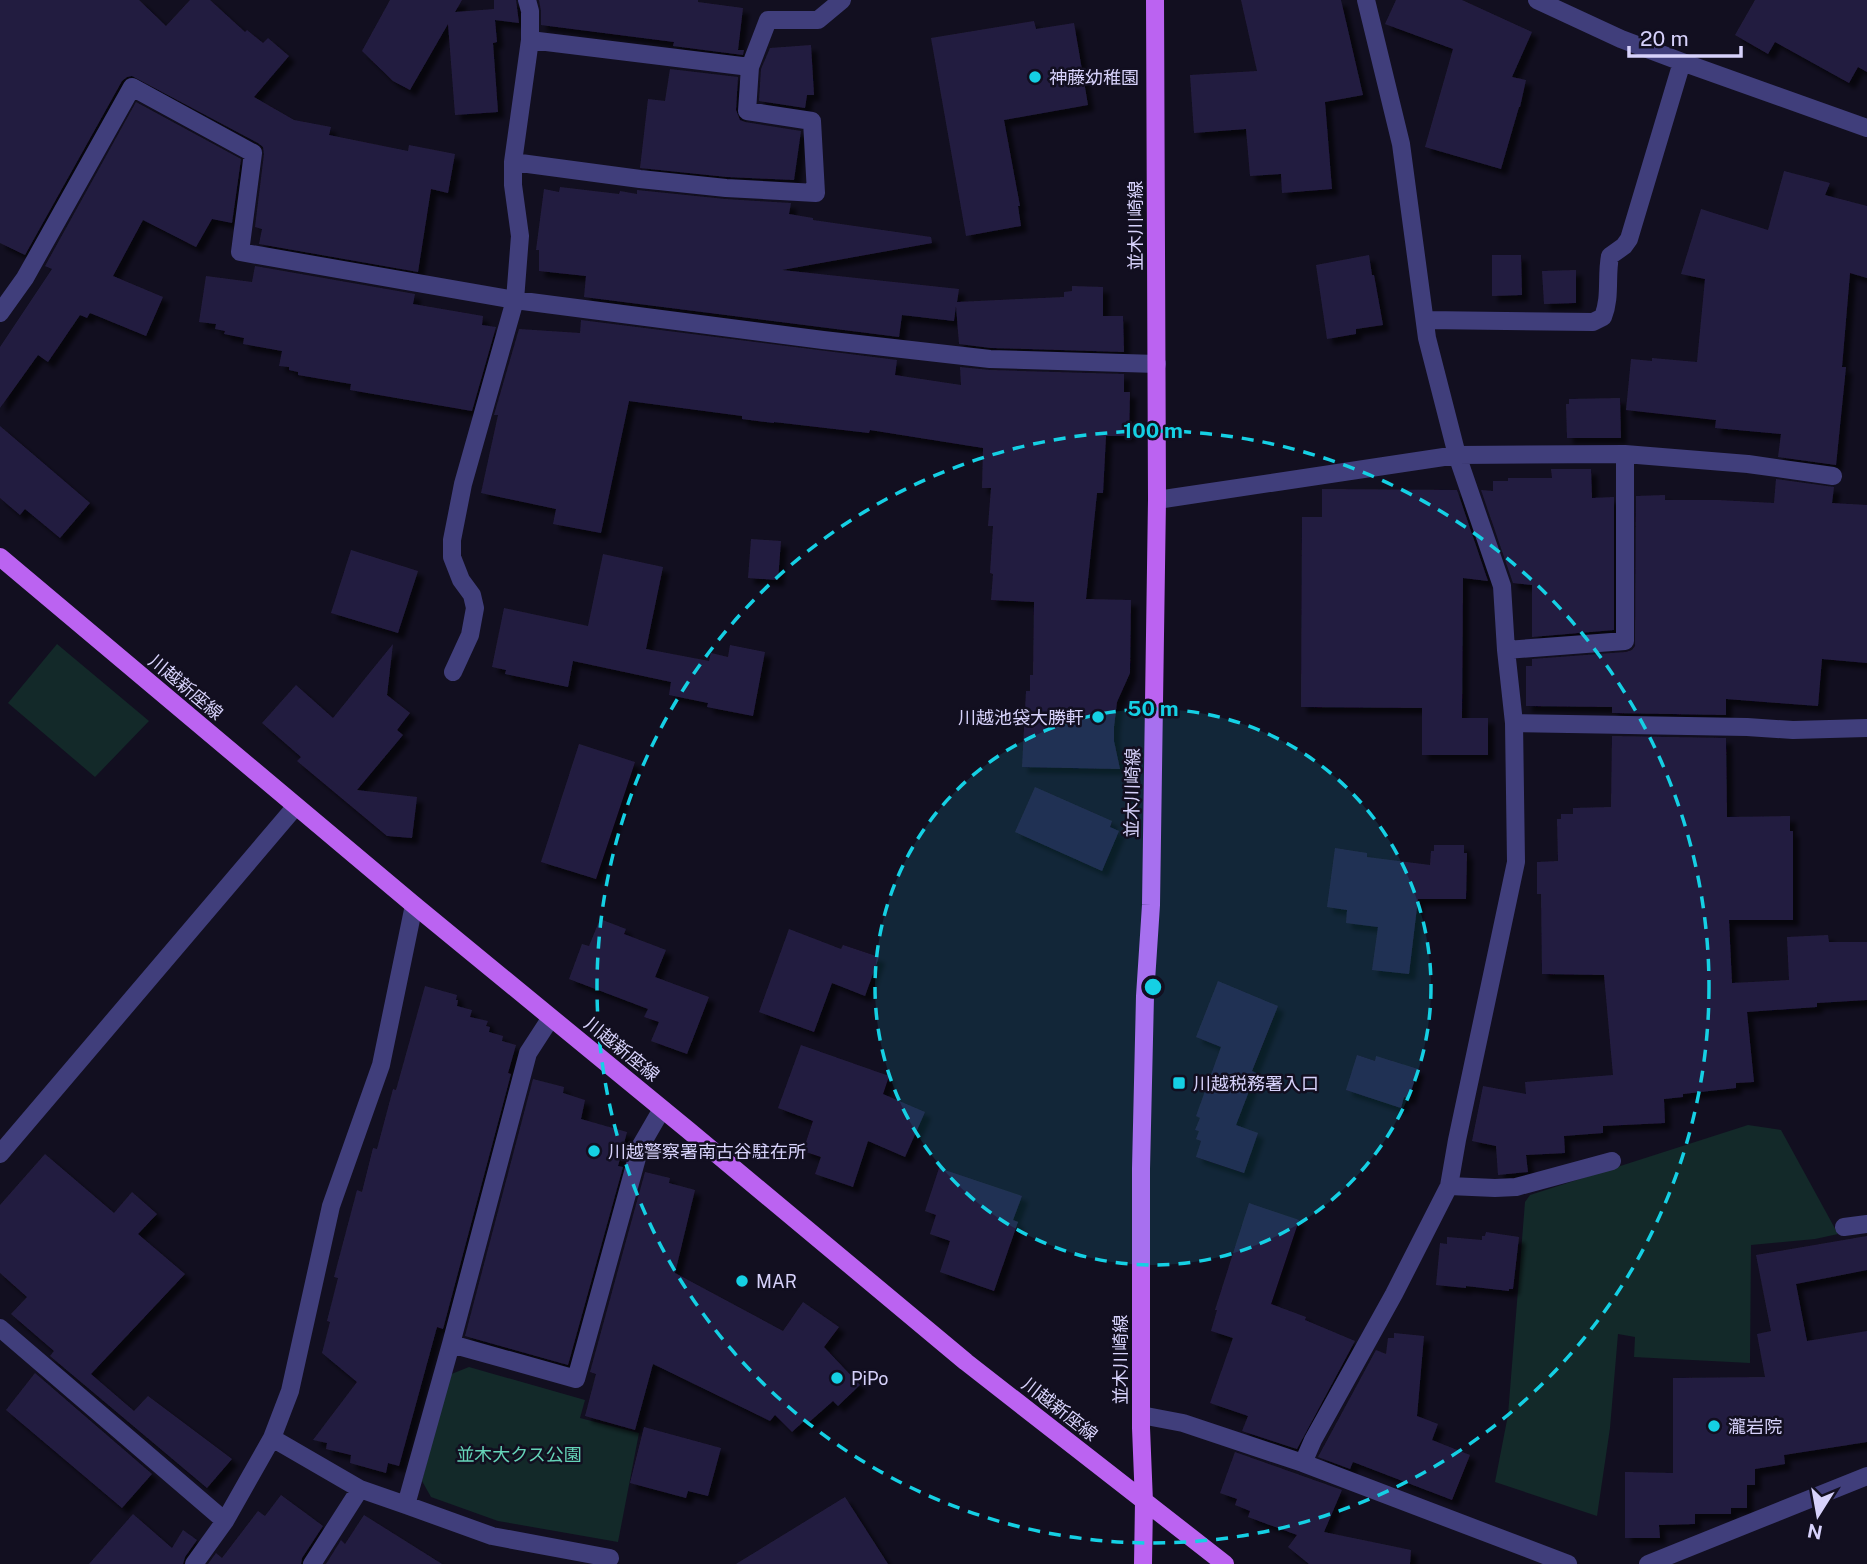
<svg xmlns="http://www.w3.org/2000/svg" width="1867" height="1564" font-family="'Public Sans','Noto Sans JP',sans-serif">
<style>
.green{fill:#132929}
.building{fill:#241d3f;filter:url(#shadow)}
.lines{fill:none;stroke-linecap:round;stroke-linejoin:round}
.minor{stroke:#403e7b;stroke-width:18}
.major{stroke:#bb63f1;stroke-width:18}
.ring{fill:none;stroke:#15d0e4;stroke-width:3.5;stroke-dasharray:12 9}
.poi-dot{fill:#15d0e4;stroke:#120f20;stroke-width:2.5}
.labels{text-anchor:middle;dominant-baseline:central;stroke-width:5;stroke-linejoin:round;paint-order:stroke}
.poi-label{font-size:18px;fill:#d7d2fb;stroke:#120f20;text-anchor:start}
.street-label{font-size:18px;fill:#d7d2fb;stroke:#120f20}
.park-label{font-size:18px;fill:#65d4b8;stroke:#120f20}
.centre{fill:#15d0e4;stroke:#120f20;stroke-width:3.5}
.ring-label{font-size:21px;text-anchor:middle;font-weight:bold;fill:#15d0e4;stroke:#120f20;stroke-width:5;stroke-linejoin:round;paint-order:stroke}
</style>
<defs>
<filter id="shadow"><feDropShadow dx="6" dy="6" stdDeviation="2" flood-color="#0009"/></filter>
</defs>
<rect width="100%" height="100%" fill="#120f20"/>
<path class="green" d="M 57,644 L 149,721 L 95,777 L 8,703 Z
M 1748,1125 L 1781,1130 L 1838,1234 L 1815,1239 L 1751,1245 L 1750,1363 L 1634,1357 L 1635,1337 L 1618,1334 L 1610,1428 L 1597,1516 L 1495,1482 L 1508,1415 L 1525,1202 L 1530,1195 Z
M 469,1367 L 585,1400 L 580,1418 L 639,1433 L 618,1542 L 498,1521 L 431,1497 L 422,1481 L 449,1375 Z"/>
<path class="building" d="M 0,0 L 139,0 L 166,26 L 190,0 L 210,0 L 245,32 L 247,30 L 263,43 L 268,38 L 289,56 L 254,97 L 294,120 L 331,127 L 329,135 L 408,151 L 409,145 L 455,154 L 448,193 L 431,189 L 418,272 L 259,244 L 262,229 L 255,227 L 264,154 L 263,147 L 258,143 L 132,76 L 127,77 L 122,81 L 25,255 L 0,243 Z
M 390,0 L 462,0 L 455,12 L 494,9 L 494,0 L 516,0 L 519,23 L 495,20 L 497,42 L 493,43 L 498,112 L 455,115 L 448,24 L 410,90 L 393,81 L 362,51 Z
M 539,0 L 698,0 L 698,2 L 743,8 L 738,50 L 744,50 L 743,55 L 673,46 L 674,42 L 541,25 L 541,11 Z
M 1241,0 L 1341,0 L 1363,95 L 1325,102 L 1332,189 L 1282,193 L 1281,174 L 1250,176 L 1246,129 L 1194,133 L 1190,75 L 1257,71 Z
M 1396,0 L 1462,0 L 1532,32 L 1512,77 L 1526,80 L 1520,107 L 1519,107 L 1501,169 L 1425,147 L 1453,49 L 1385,24 Z
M 1755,0 L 1867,0 L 1867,72 L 1858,67 L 1849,83 L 1775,42 L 1768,54 L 1735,35 Z
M 1034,21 L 1036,29 L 1074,23 L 1088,105 L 1004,120 L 1020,206 L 1018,206 L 1021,226 L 966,236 L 931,38 Z
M 811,45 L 814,95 L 807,95 L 805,108 L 759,101 L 761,69 L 770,48 Z
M 670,69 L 738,77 L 736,110 L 740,120 L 745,122 L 801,131 L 794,180 L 727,177 L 640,168 L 648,99 L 665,101 Z
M 136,102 L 241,159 L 232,223 L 212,219 L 196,247 L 143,220 L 113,276 L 163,297 L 146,336 L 90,313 L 87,318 L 80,315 L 48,362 L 38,355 L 0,408 L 0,347 L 52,269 L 45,266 Z
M 1784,171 L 1830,183 L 1825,195 L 1867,206 L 1867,278 L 1850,273 L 1842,367 L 1846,367 L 1836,465 L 1778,457 L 1781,434 L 1715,428 L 1716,420 L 1626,410 L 1631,359 L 1652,361 L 1652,358 L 1697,362 L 1705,279 L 1681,274 L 1701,209 L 1768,230 Z
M 560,187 L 619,194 L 620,191 L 637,194 L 637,190 L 725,199 L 791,203 L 789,214 L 813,218 L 813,220 L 931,237 L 932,243 L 782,270 L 959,289 L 957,302 L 1064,297 L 1064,292 L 1072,291 L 1072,286 L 1103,287 L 1103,316 L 1123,316 L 1124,352 L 991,348 L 959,344 L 956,306 L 954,321 L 902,315 L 899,337 L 584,297 L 586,276 L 539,271 L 539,250 L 536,250 L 544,189 L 559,192 Z
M 1369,255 L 1372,275 L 1374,275 L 1383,325 L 1356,329 L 1356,334 L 1327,339 L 1316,265 Z
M 1492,255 L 1521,255 L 1522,295 L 1492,296 Z
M 255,266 L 415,294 L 413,304 L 483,316 L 482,325 L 496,327 L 472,411 L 350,390 L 351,384 L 298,375 L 298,372 L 289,370 L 289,367 L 279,366 L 282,351 L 243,344 L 244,338 L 224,334 L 225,331 L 215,329 L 216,324 L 199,322 L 206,276 L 252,282 Z
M 1576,270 L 1576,303 L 1544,304 L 1542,271 Z
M 581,320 L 897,360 L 895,375 L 961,385 L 960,367 L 990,370 L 1124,374 L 1124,392 L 1130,392 L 1129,436 L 1106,436 L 1103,493 L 1097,493 L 1086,599 L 1131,600 L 1130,673 L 1117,702 L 1114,727 L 1114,741 L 1120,769 L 1022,767 L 1026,691 L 1030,691 L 1030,675 L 1033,675 L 1034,602 L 991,600 L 993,574 L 990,573 L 993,526 L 988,526 L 991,488 L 982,488 L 983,448 L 870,430 L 869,433 L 774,422 L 774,423 L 742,419 L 742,416 L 629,401 L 601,533 L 553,524 L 556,509 L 481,493 L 498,415 L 494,415 L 519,329 L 580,333 Z
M 1620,398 L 1621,438 L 1567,438 L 1566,404 L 1569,404 L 1569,399 Z
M 0,426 L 90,503 L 60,538 L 25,509 L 20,515 L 0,498 Z
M 1551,469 L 1591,469 L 1592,498 L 1614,497 L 1614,630 L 1532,637 L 1532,585 L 1513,583 L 1481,490 L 1493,491 L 1493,481 L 1508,481 L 1508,478 L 1552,478 Z
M 1776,479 L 1834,487 L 1832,503 L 1867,505 L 1867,663 L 1822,659 L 1818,706 L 1726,699 L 1726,715 L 1612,713 L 1612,707 L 1526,706 L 1526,666 L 1532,666 L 1532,659 L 1626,652 L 1632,650 L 1635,646 L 1636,496 L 1665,495 L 1665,500 L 1718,500 L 1774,503 Z
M 1322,489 L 1457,490 L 1488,581 L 1463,578 L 1462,718 L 1488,718 L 1488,755 L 1422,755 L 1422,708 L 1301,707 L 1302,517 L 1322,517 Z
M 751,539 L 781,541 L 778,580 L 748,578 Z
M 351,550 L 418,571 L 398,633 L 331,613 Z
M 603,554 L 663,567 L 646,649 L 709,661 L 711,653 L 728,657 L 730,645 L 765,652 L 753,716 L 707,707 L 708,703 L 669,695 L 671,682 L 573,661 L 568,687 L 505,674 L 506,670 L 492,667 L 504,608 L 588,626 Z
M 393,644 L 387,695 L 410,713 L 397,730 L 403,735 L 357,790 L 417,797 L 412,838 L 387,836 L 297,761 L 301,757 L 262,723 L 296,685 L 333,718 Z
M 1612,736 L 1726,738 L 1727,817 L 1790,816 L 1790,831 L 1793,831 L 1793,920 L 1729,920 L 1732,983 L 1789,980 L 1787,937 L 1828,935 L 1829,942 L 1867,942 L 1867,1000 L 1817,1003 L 1817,1007 L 1747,1012 L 1754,1082 L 1736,1083 L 1736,1088 L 1683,1094 L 1683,1097 L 1664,1099 L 1665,1123 L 1603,1126 L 1603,1133 L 1564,1136 L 1565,1153 L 1526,1155 L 1528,1172 L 1498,1175 L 1496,1146 L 1472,1141 L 1483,1086 L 1526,1094 L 1525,1082 L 1613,1075 L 1604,975 L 1542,974 L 1541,894 L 1537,894 L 1537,862 L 1558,861 L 1557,819 L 1561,819 L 1561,814 L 1573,814 L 1573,808 L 1611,807 Z
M 579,744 L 635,762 L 596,879 L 541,862 Z
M 1035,787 L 1112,821 L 1110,827 L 1119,831 L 1102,871 L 1015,832 Z
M 1434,845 L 1464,845 L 1464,853 L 1467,853 L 1466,899 L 1418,899 L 1409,974 L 1372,970 L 1378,927 L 1346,923 L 1347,910 L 1327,907 L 1335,848 L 1367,853 L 1367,857 L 1430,865 L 1431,851 L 1434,851 Z
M 600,919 L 626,929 L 624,934 L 666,950 L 655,977 L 709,997 L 687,1054 L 651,1041 L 659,1022 L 644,1017 L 648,1009 L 569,979 L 582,944 L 589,946 Z
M 789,929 L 841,949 L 843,945 L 879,957 L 865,996 L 832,983 L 814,1032 L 759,1012 Z
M 1218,981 L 1278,1006 L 1252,1071 L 1256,1073 L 1236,1125 L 1258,1133 L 1244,1173 L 1196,1157 L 1201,1141 L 1196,1139 L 1199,1131 L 1195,1130 L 1200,1118 L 1196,1116 L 1221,1047 L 1196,1037 Z
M 425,986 L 457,995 L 456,1000 L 458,1000 L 457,1006 L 472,1010 L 470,1017 L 488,1021 L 486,1026 L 490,1027 L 489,1032 L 503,1036 L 502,1041 L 516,1045 L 508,1073 L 511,1074 L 443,1329 L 437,1327 L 399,1466 L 388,1463 L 386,1473 L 350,1463 L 351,1455 L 326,1449 L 327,1443 L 313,1440 L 357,1382 L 322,1353 L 330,1322 L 327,1321 L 338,1278 L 334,1277 L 357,1190 L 362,1192 L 373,1148 L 377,1149 L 393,1089 L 396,1090 Z
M 801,1045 L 889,1076 L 883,1094 L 925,1112 L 905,1157 L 868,1141 L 853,1187 L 815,1174 L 821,1157 L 803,1151 L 813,1121 L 778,1108 Z
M 1357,1055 L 1375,1061 L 1376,1056 L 1418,1069 L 1409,1099 L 1404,1097 L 1401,1108 L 1346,1090 Z
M 533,1079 L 564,1087 L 563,1093 L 585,1100 L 581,1119 L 627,1132 L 618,1166 L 623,1167 L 568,1365 L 465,1336 Z
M 45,1154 L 114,1213 L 132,1192 L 157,1214 L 138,1234 L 185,1274 L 91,1374 L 134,1411 L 148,1396 L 232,1459 L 207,1488 L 50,1356 L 54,1351 L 11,1314 L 27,1297 L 0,1273 L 0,1205 Z
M 939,1168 L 1022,1196 L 1013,1220 L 1018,1222 L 994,1291 L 940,1272 L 950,1241 L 930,1234 L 936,1215 L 925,1211 Z
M 645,1172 L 670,1178 L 669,1183 L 695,1190 L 675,1273 L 783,1331 L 803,1302 L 839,1327 L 824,1347 L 860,1385 L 838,1406 L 833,1401 L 807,1424 L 804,1421 L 792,1432 L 775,1415 L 770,1421 L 653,1364 L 635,1430 L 585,1416 L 596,1374 L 590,1372 Z
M 1249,1203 L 1299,1220 L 1271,1304 L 1306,1317 L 1305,1320 L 1355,1341 L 1297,1449 L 1242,1431 L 1248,1416 L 1210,1403 L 1233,1338 L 1211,1331 L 1217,1310 L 1215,1310 Z
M 1486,1232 L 1519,1237 L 1513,1289 L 1509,1289 L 1509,1291 L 1466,1286 L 1466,1288 L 1436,1285 L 1440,1243 L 1447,1244 L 1447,1237 L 1482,1240 L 1482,1236 L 1485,1236 Z
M 1867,1236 L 1867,1270 L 1796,1284 L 1807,1341 L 1867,1331 L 1867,1442 L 1784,1455 L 1785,1464 L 1755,1469 L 1755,1485 L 1747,1485 L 1747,1508 L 1731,1508 L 1731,1514 L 1695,1514 L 1695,1524 L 1659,1525 L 1660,1538 L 1625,1538 L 1625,1472 L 1673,1473 L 1673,1378 L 1765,1377 L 1757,1334 L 1771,1331 L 1756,1255 Z
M 1394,1333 L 1424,1336 L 1417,1416 L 1438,1424 L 1432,1440 L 1470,1455 L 1452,1500 L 1353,1462 L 1350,1469 L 1318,1457 L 1376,1350 L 1386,1354 L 1388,1338 L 1394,1338 Z
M 35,1373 L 152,1474 L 122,1508 L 6,1410 Z
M 644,1427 L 721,1448 L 708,1496 L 688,1491 L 686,1498 L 630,1483 Z
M 1235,1452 L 1342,1490 L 1324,1532 L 1411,1550 L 1410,1564 L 1309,1564 L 1288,1547 L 1297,1535 L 1248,1517 L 1250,1511 L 1235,1505 L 1237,1499 L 1220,1493 Z
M 281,1495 L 323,1526 L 302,1558 L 301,1564 L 208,1564 L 216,1553 L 222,1558 L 258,1511 L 265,1516 Z
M 845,1497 L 888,1564 L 736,1564 Z
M 133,1514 L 172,1548 L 183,1530 L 197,1540 L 185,1557 L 183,1564 L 89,1564 Z
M 364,1515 L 442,1564 L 326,1564 L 341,1540 L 345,1544 Z"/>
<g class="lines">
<path class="minor" d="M 1537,0 L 1621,39 L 1682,62 L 1867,128
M 530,40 L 750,67 L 768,20 L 818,20 L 842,0
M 513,162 L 640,179 L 726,188 L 816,193 L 812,121 L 747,111 L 750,67
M 0,313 L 25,278 L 132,87 L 253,153 L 240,252 L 515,300 L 823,340 L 990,359 L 1157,364
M 1425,320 L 1593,322 L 1603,317 C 1611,297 1606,277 1610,256 L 1624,246 L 1629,239 L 1682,62
M 1157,500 L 1457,455 L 1625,454 L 1748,464 L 1833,476
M 1506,650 L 1625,641 L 1625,454
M 453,672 L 470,635 L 475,608 L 472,595 L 461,580 L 452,557 L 452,540 L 463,484 L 515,300 L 520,236 L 513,185 L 513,162 L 530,40 L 530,11 L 527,0
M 1514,723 L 1747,727 L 1793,730 L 1867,728
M 0,1154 L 296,806
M 1449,1186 L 1495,1188 L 1516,1187 L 1612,1161
M 1844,1227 L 1867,1224
M 0,1328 L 225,1521
M 451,1344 L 576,1379 L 640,1147 L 662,1109
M 1141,1415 L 1183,1423 L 1303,1463 L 1568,1564
M 272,1438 L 360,1489 L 406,1505 L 492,1536 L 610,1558
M 1303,1463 L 1313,1440 L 1394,1294 L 1449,1186 L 1457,1140 L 1516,862 L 1514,723 L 1506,650 L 1502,586 L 1457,455 L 1427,338 L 1401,144 L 1366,0
M 406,1505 L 451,1344 L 528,1053 L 550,1019
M 194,1564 L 225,1521 L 272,1438 L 290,1391 L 331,1206 L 381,1065 L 414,905
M 312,1564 L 360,1489
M 1648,1564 L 1867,1476"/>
<path class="major" d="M 0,557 L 414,905 L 688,1130 L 966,1362 L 1225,1564
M 1143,1564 L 1144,1502 L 1141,1428 L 1141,1169 L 1145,996 L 1151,905 L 1157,500 L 1155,0"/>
</g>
<circle cx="1153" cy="987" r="278" fill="#15d0e4" fill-opacity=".12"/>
<g class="ring">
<circle cx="1153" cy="987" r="278"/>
<circle cx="1153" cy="987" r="556"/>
</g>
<g class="poi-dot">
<circle cx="1035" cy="77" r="7"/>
<circle cx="1098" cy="717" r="7"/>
<rect x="1172" y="1076" width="14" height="14" rx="3.5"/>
<circle cx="594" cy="1151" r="7"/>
<circle cx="742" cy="1281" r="7"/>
<circle cx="837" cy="1378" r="7"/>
<circle cx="1714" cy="1426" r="7"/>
</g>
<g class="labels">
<g class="poi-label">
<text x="1049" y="77">神藤幼稚園</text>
<text x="1084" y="717" text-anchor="end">川越池袋大勝軒</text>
<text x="1193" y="1083">川越税務署入口</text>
<text x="608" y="1151">川越警察署南古谷駐在所</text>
<text x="756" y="1281">MAR</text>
<text x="851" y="1378">PiPo</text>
<text x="1728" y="1426">瀧岩院</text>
</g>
<g class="street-label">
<text transform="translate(1135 226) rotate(-90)">並木川崎線</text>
<text transform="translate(186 687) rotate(40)">川越新座線</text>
<text transform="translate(1132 793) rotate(-89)">並木川崎線</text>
<text transform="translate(622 1049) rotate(39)">川越新座線</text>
<text transform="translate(1120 1360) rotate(-90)">並木川崎線</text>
<text transform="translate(1060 1409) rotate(38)">川越新座線</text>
</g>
<g class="park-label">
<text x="519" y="1454">並木大クス公園</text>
</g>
</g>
<circle cx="1153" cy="987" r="10" class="centre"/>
<g class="ring-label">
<text x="1153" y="438">100 m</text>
<text x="1153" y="716">50 m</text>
</g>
<g transform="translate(1818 1515) rotate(191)" stroke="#120f20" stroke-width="5" paint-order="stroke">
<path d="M0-5L12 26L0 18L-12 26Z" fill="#d7d2fb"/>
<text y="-10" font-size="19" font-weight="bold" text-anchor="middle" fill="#d7d2fb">N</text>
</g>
<path d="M1629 46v10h112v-10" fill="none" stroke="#d7d2fb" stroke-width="3.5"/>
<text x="1640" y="46" font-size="21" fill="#d7d2fb" stroke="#120f20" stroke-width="5" paint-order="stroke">20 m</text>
</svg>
